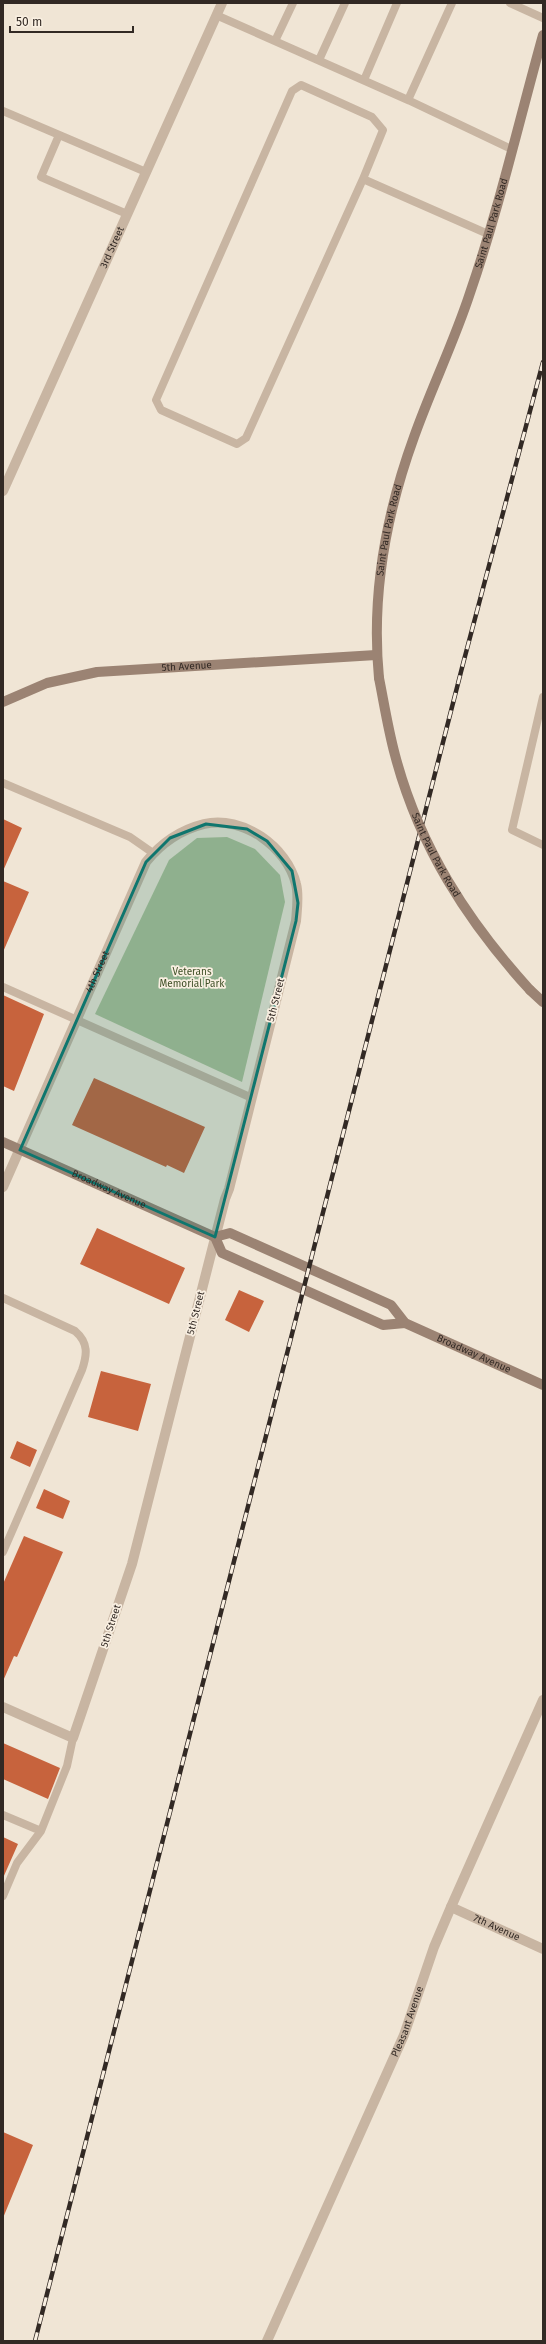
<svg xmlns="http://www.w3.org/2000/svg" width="546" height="2344" font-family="'Fira Sans',sans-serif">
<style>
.green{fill:#b0bf96}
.building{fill:#c7633d}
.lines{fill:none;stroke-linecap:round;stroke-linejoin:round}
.lane{stroke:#c8b5a2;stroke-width:8}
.street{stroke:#c8b5a2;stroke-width:10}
.secondary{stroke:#9b8373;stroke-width:10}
.rail-casing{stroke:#322924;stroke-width:4.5}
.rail{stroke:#f9efe1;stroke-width:3;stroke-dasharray:9;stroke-linecap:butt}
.secondary-bridge{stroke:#9b8373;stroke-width:10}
.marked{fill:#0f766e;fill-opacity:0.2;stroke:#0f766e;stroke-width:3;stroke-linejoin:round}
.labels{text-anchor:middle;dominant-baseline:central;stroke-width:3.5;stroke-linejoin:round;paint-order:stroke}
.street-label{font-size:10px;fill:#322924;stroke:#f9efe1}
.park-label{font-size:10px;fill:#405128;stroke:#f9efe1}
</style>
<rect width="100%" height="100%" fill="#f0e5d5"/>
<path class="green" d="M 227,837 L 255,849 L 280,875 L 285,902 L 242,1082 L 95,1014 L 169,860 L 197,838 Z"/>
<path class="building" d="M 3,819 L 22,828 L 3,871 Z
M 3,881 L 29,892 L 3,952 Z
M 3,995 L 44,1014 L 14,1091 L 3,1086 Z
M 94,1078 L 205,1127 L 184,1173 L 167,1165 L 166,1167 L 72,1125 Z
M 97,1228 L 185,1268 L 169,1304 L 80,1264 Z
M 239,1290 L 264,1301 L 249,1332 L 225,1320 Z
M 101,1371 L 151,1384 L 138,1431 L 88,1417 Z
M 17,1441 L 37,1450 L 30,1467 L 10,1458 Z
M 44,1489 L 70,1501 L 63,1519 L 36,1508 Z
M 24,1536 L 63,1552 L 17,1657 L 14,1656 L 3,1681 L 3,1584 Z
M 3,1743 L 60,1768 L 48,1799 L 3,1779 Z
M 3,1837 L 18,1844 L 3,1878 Z
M 3,2132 L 33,2145 L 3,2218 Z"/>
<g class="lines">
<path class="lane" d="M 510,3 L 543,18
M 216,15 L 408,100 L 511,149
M 275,41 L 293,3
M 319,60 L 345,3
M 364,80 L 397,3
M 408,100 L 452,3
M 3,111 L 146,172
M 59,135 L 41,177 L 127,214
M 363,179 L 246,438 L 237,444 L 161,410 L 156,400 L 292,91 L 301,85 L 372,117 L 383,130 L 363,179 L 488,234
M 543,697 L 512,830 L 543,845
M 3,783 L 130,837 L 153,853
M 3,987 L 252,1098
M 3,1298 L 75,1331 C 89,1343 87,1355 82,1370 L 3,1552
M 3,1815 L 41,1831 L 67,1766 L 73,1738
M 3,1896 L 17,1863 L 41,1831"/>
<g class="street">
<path id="s1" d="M 3,491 L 222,3"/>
<path id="s2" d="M 3,1187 L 146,862 C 162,842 180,830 204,824 C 243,815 287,847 296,884 C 299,895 297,909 296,921 L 229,1189 L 225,1199 L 132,1564 L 73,1738 L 3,1707"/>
<path id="s3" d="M 451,1907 L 543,1949"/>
<path id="s4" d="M 267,2341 L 404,2035 L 434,1947 L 451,1907 L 543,1700"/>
</g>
<g class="secondary">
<path id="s5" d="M 379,678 C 371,596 386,514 414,437 C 431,389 454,342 470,293 C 499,209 519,121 543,35"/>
<path id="s6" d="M 3,702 L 47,683 L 97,672 L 376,655"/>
<path d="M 530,990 L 543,1002"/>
<path id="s7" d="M 3,1142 L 215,1237 L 222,1253 L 383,1325 L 405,1323"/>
<path id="s8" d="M 215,1237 L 230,1233 L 391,1305 L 405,1323 L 543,1385"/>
</g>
<g class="rail-casing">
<path id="rail" d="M 35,2341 L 464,660 L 543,362"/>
</g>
<use href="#rail" class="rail"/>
<path class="secondary-bridge" id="s9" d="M 379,678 C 384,703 388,729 395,755 C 419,846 467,921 530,990"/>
</g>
<path class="marked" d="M 206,824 L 247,829 L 267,841 L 292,871 L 298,903 L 296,921 L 215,1237 L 20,1150 L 146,862 L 170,838 Z"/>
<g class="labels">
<g class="street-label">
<text stroke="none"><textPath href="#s5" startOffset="473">Saint Paul Park Road</textPath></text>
<text stroke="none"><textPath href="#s1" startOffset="267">3rd Street</textPath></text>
<text stroke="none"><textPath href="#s5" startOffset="149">Saint Paul Park Road</textPath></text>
<text stroke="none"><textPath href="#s6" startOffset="189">5th Avenue</textPath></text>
<text stroke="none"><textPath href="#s9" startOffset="187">Saint Paul Park Road</textPath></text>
<text stroke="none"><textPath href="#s2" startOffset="235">4th Street</textPath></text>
<text transform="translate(276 1000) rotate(-76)">5th Street</text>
<text stroke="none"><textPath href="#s7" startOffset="116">Broadway Avenue</textPath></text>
<text transform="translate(196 1313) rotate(-76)">5th Street</text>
<text stroke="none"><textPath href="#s8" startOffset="290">Broadway Avenue</textPath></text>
<text transform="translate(111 1626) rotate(-72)">5th Street</text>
<text stroke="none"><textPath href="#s3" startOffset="50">7th Avenue</textPath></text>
<text stroke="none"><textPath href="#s4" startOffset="349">Pleasant Avenue</textPath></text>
</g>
<g class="park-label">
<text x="192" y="972">Veterans<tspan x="192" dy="12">Memorial Park</tspan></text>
</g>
</g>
<rect width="546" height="2344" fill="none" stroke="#322924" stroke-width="8"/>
<path d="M10 26v6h123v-6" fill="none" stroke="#322924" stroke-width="2"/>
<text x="16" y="26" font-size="12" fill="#322924" stroke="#f9efe1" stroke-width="3" paint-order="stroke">50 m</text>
</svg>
